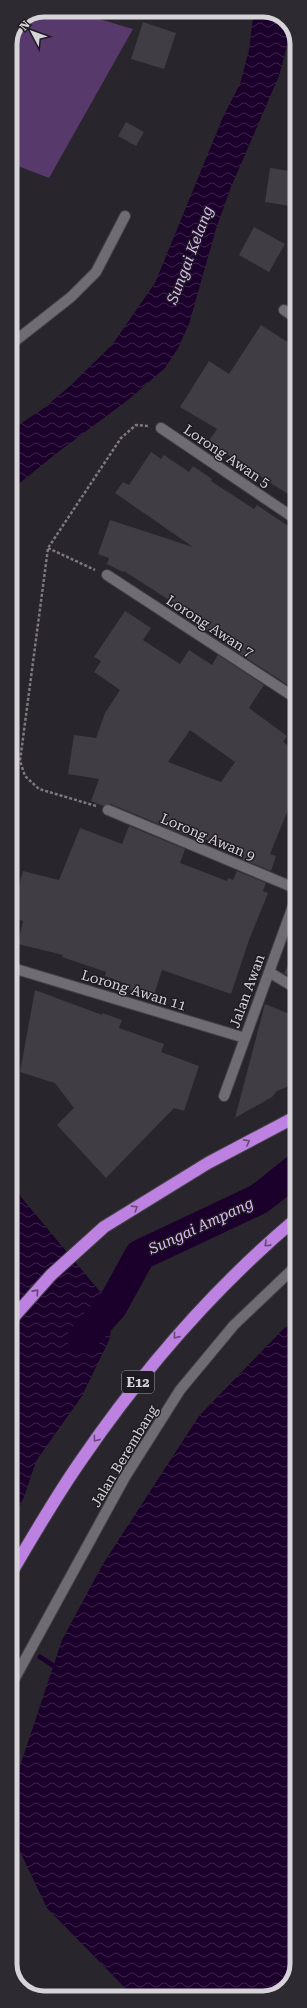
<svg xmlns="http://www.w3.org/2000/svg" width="307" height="2008" font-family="'Roboto Serif',serif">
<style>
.green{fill:#58396b}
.water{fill:url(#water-waves)}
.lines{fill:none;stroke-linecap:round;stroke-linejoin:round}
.stream{stroke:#1c002c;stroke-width:5}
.river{stroke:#1c002c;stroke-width:31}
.building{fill:#413d44;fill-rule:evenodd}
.minor-casing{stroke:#444147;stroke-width:12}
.highway-casing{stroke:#444147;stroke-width:14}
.path{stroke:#7d797f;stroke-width:2.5;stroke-dasharray:3 2;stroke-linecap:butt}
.minor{stroke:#706c74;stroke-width:10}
.highway{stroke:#bd82e1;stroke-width:12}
.oneway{stroke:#664978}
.labels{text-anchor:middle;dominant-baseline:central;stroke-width:3;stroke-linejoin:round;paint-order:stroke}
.shield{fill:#1f1b22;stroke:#a09ca2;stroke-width:1}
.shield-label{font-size:13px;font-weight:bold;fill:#d7d4d9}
.street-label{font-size:14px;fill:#d7d4d9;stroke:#1f1b22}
.water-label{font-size:15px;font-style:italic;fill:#dcb8f4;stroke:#1f1b22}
.rim{fill:none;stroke:#d7d4d9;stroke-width:5}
</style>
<defs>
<pattern id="water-waves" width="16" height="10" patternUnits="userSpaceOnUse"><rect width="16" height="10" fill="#1c002c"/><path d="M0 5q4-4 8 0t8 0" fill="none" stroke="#3c244a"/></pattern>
</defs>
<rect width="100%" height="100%" fill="#29252c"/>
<path class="green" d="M 44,10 L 69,10 L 133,29 L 49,178 L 10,163 L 10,44 L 20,20 Z"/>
<path class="water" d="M 254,10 C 268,10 294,16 290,34 L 279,76 L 231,187 L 216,229 L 189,324 L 178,348 L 165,368 L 128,400 L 58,452 L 10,491 L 10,431 L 44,408 L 70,386 L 112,345 L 155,283 L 223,117 L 240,84 L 249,50 Z
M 10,1171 L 21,1197 L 112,1306 L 110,1338 L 82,1396 L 36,1461 L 24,1497 L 10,1523 Z
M 297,1315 L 297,1964 L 288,1986 L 267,1998 L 142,1998 L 128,1991 L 47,1908 L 10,1831 L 10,1796 L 62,1640 L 103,1564 L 199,1416 Z"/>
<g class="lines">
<path class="stream" d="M 40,1657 L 54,1666"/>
<path class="river" d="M 83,1338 L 112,1306 L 140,1255 L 259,1199 L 297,1169"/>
</g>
<path class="building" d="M 143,22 L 176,33 L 164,69 L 131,59 Z
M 126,122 L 144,132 L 136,146 L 118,136 Z
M 270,168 L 297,172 L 297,207 L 265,202 Z
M 254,227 L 285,244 L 269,272 L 239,255 Z
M 261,325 L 297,348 L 297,500 L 208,442 L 217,429 L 180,407 L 209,361 L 229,374 Z
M 151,452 L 161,459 L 164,455 L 189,472 L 193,466 L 212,479 L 211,481 L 254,509 L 257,505 L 297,532 L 297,679 L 291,687 L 225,644 L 226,643 L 199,625 L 202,621 L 124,571 L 123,572 L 107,564 L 109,558 L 98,554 L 110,520 L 193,547 L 115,493 L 123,482 L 129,485 Z
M 125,611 L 151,628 L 143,640 L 180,664 L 189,650 L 212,665 L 218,655 L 264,685 L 249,708 L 287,736 L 283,742 L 297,751 L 297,795 L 290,805 L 270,854 L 276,856 L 271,871 L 242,859 L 244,854 L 201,838 L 200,841 L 190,837 L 111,804 L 103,806 L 91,801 L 99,779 L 68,774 L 74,735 L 96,738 L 105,713 L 120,690 L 94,672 L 101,661 L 94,657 ZM 190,730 L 235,762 L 221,782 L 168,762 Z
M 129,826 L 185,849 L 180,863 L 227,881 L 228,878 L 233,880 L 237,871 L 266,883 L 263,891 L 268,893 L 249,940 L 231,994 L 162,970 L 153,998 L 125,988 L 127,984 L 105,976 L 106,972 L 62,957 L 63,955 L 18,944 L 23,921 L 11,918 L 23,871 L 59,880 L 80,828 L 122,844 Z
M 297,949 L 297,981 L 284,973 Z
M 35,990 L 102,1015 L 102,1013 L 122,1020 L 119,1028 L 164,1044 L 161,1052 L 199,1066 L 184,1111 L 174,1108 L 106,1178 L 57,1125 L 74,1108 L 55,1083 L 20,1072 Z
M 265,1004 L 297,1017 L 297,1083 L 277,1091 L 272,1097 L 235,1118 Z"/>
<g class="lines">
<g class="minor-casing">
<path id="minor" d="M 284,310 L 297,319
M 10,345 L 71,297 L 96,272 L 125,216
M 161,428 L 297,520
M 107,575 L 297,699
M 108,810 L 297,889
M 16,969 L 245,1038
M 269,972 L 297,989
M 224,1096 L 297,895
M 10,1687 L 125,1477 L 180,1390 L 234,1325 L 297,1265"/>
</g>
<g class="highway-casing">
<path id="highway" d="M 10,1321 L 51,1275 L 104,1227 L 208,1163 L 297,1116
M 10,1575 C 33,1536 56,1496 82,1459 C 143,1370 214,1288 297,1218"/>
</g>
<path class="path" d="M 48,548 L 95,570
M 96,806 L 39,789 L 25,776 L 20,761 L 48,548 L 121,438 L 136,425 L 148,426"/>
<use href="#minor" class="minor"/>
<use href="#highway" class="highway"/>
</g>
<defs><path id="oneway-chevron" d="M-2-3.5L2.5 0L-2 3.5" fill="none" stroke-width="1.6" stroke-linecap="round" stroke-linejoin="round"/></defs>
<g class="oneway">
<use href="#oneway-chevron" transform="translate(247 1142) rotate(-28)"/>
<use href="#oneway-chevron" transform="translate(135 1208) rotate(-32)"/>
<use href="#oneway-chevron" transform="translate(267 1244) rotate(136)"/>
<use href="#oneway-chevron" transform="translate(36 1292) rotate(-48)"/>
<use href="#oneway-chevron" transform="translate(176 1336) rotate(129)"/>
<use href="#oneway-chevron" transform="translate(96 1439) rotate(126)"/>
</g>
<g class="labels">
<rect class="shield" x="122" y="1371" width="32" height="22" rx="3"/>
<g class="shield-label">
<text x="138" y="1382">E12</text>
</g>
<g class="street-label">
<text transform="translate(227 456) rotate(34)">Lorong Awan 5</text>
<text transform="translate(210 626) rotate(33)">Lorong Awan 7</text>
<text transform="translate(208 837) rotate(23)">Lorong Awan 9</text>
<text transform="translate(134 990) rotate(17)">Lorong Awan 11</text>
<text transform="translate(247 991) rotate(-70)">Jalan Awan</text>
<text transform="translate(124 1456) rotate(-59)">Jalan Berembang</text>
</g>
<g class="water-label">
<text transform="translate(190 255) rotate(-69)">Sungai Kelang</text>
<text transform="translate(201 1226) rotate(-25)">Sungai Ampang</text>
</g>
</g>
<path d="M0 0H307V2008H0ZM44 17H263A27 27 0 0 1 290 44V1964A27 27 0 0 1 263 1991H44A27 27 0 0 1 17 1964V44A27 27 0 0 1 44 17Z" fill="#2e2a31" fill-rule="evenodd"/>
<path class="rim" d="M44 17H263A27 27 0 0 1 290 44V1964A27 27 0 0 1 263 1991H44A27 27 0 0 1 17 1964V44A27 27 0 0 1 44 17Z"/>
<g transform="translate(32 32) rotate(311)" stroke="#1f1b22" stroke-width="3" paint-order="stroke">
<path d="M0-3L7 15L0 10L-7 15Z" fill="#d7d4d9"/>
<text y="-6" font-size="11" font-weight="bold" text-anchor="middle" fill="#d7d4d9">N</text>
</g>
</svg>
